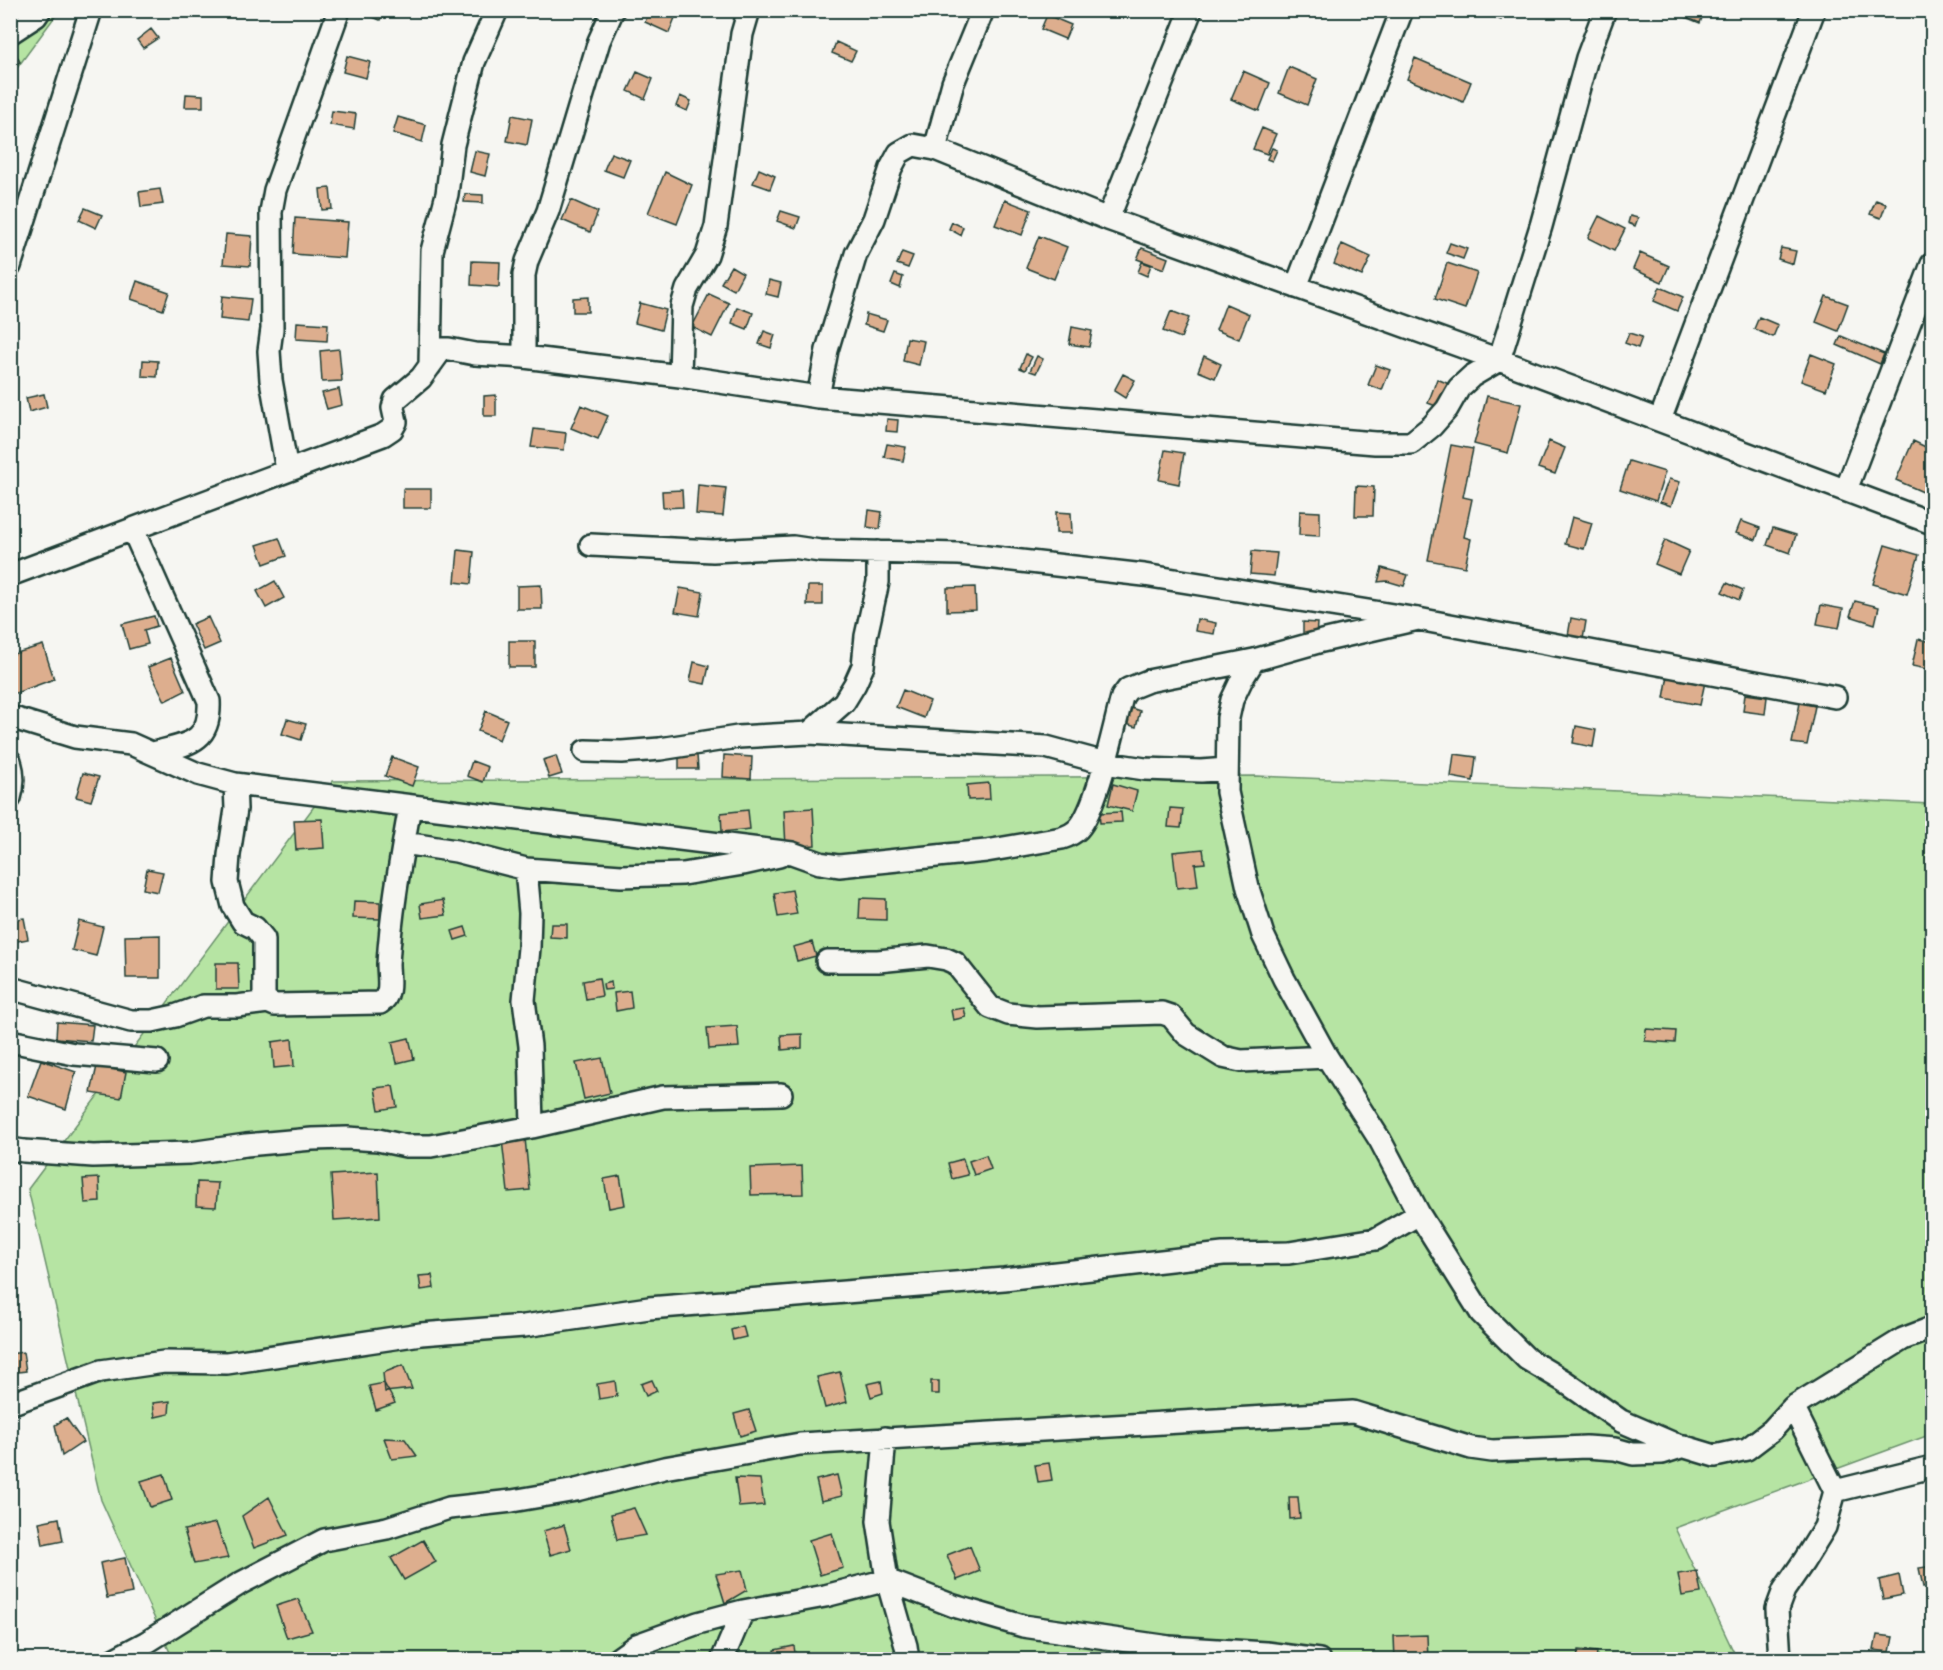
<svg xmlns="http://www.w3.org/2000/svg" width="1943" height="1670" font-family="'Shantell Sans',sans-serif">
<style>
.green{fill:#b6e4a3;stroke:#6a906c;stroke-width:1.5}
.building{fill:#ddae8e;stroke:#1f3d34;stroke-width:1.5}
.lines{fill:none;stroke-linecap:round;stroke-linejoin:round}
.minor-casing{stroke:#1f3d34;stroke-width:26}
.minor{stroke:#f6f6f2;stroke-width:21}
</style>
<rect width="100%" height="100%" fill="#f6f6f2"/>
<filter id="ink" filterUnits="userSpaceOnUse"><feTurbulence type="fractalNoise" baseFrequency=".0167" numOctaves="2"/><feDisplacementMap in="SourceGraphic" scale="12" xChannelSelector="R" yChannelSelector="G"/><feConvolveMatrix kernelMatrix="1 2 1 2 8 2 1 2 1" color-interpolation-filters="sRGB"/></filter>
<g filter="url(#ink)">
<path class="green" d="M 11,11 L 59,11 L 17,68 L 11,74 Z
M 1257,776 L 1932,804 L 1932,1434 L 1675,1528 L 1737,1659 L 1285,1660 L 1201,1650 L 1133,1660 L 173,1659 L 101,1500 L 28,1189 L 333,781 Z"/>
<path class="building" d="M 366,10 L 384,10 L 380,20 L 365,14 Z
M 650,10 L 678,10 L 669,33 L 645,22 Z
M 1477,10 L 1505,10 L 1501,20 Z
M 1682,10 L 1705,10 L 1700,23 L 1680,15 Z
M 1047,15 L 1071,25 L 1065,39 L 1041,29 Z
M 151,29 L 158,38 L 143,48 L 137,40 Z
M 836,42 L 856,51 L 851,61 L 832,53 Z
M 12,47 L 20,62 L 10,67 L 10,48 Z
M 347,56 L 370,62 L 366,78 L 343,72 Z
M 1415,58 L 1471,82 L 1463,102 L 1407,79 Z
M 1289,67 L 1317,79 L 1307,105 L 1279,93 Z
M 1243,71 L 1270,83 L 1259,111 L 1231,99 Z
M 637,72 L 653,79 L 645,99 L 628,91 Z
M 186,94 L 203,95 L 203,107 L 185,107 Z
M 680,96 L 691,101 L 687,111 L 676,106 Z
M 332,111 L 356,114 L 354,129 L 330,125 Z
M 512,115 L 532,119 L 527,145 L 507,141 Z
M 398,117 L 426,125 L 422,142 L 393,133 Z
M 1262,128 L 1276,134 L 1267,154 L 1253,149 Z
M 1272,148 L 1277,150 L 1272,161 L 1267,159 Z
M 475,151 L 490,154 L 485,176 L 470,172 Z
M 611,153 L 630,160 L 623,177 L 604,170 Z
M 759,169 L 775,176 L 770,189 L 753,183 Z
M 665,172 L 692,185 L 677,224 L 648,213 Z
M 330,188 L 332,209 L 322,210 L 320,189 Z
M 160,189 L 163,204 L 141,207 L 139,192 Z
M 465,194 L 483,195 L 483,203 L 464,202 Z
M 571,200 L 598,212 L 590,232 L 562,220 Z
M 1005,200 L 1031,210 L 1022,235 L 995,225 Z
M 1876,200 L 1886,204 L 1881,218 L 1870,214 Z
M 85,208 L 102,215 L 96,228 L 79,220 Z
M 781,211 L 800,217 L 796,228 L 777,221 Z
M 1599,216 L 1625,229 L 1614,251 L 1588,238 Z
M 1630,216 L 1638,218 L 1635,226 L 1628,223 Z
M 295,218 L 348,222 L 345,258 L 293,254 Z
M 952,222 L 963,227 L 960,235 L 949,229 Z
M 226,234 L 252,236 L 250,266 L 223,264 Z
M 1039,236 L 1067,247 L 1054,279 L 1026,268 Z
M 1450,243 L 1467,249 L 1463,259 L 1446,253 Z
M 1342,244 L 1371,257 L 1362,276 L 1334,264 Z
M 1142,248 L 1168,258 L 1164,269 L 1137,259 Z
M 1781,248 L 1796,251 L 1793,264 L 1778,259 Z
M 902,252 L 913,256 L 908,268 L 897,264 Z
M 1640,253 L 1669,266 L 1662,282 L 1633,269 Z
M 472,261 L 500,262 L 499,287 L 471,285 Z
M 1142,262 L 1151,265 L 1147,276 L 1138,272 Z
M 1447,263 L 1477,273 L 1465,309 L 1435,299 Z
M 731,266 L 743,273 L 734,290 L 721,283 Z
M 895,274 L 903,277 L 900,288 L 891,284 Z
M 769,280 L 781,283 L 778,297 L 766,294 Z
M 137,281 L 169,292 L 163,310 L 131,299 Z
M 1660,287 L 1683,297 L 1677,311 L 1654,301 Z
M 709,294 L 729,303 L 712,337 L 692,327 Z
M 222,296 L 251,299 L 248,322 L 220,319 Z
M 1826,296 L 1848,304 L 1838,331 L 1816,322 Z
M 588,297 L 588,312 L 573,312 L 573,298 Z
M 640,303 L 666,310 L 661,330 L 635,323 Z
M 1226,304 L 1249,314 L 1239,339 L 1216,330 Z
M 737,307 L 753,313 L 747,329 L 732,323 Z
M 1171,311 L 1189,318 L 1181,338 L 1163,331 Z
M 866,314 L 887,320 L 883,331 L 864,325 Z
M 1759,317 L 1778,325 L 1773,337 L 1754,329 Z
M 297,322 L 328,324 L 327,341 L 296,339 Z
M 1072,327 L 1092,331 L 1089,347 L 1069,344 Z
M 764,331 L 775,335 L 771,348 L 759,344 Z
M 1629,333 L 1642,337 L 1638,348 L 1625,343 Z
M 1841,336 L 1884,354 L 1880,364 L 1837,345 Z
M 907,338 L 924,341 L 919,365 L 903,361 Z
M 339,349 L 342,381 L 322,382 L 320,351 Z
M 1026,354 L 1032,357 L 1025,370 L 1020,368 Z
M 1811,354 L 1836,364 L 1826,390 L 1801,381 Z
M 1037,356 L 1043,359 L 1036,373 L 1030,371 Z
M 1204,356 L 1221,364 L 1215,378 L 1198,371 Z
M 143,360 L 158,361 L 157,377 L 142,376 Z
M 1376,365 L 1390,370 L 1382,390 L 1368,385 Z
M 1123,374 L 1135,380 L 1125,398 L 1114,391 Z
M 1437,379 L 1449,384 L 1441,408 L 1428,403 Z
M 339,389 L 342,405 L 327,409 L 322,393 Z
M 44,394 L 47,407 L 29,412 L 26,398 Z
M 496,395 L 496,416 L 484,416 L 484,396 Z
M 1487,396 L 1521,404 L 1508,453 L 1474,444 Z
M 581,405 L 608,416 L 598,439 L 571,428 Z
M 887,419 L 898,420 L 897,432 L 886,431 Z
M 534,429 L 566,433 L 564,450 L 531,447 Z
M 1549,441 L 1565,448 L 1555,474 L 1538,468 Z
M 1913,441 L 1932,450 L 1932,496 L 1896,480 Z
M 887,444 L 906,447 L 903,461 L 884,457 Z
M 1451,445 L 1473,449 L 1463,497 L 1472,499 L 1464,537 L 1471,539 L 1465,567 L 1428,560 Z
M 1165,450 L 1184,453 L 1179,484 L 1159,480 Z
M 1629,461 L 1665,472 L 1656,501 L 1620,489 Z
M 1669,479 L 1680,482 L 1671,506 L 1660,502 Z
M 698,485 L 726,488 L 723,516 L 696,514 Z
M 1356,486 L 1374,487 L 1373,516 L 1355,516 Z
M 403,489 L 431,489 L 431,508 L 403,508 Z
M 682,490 L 683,507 L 663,508 L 662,491 Z
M 869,510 L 882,512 L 880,529 L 867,527 Z
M 1300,511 L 1320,512 L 1320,536 L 1299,535 Z
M 1056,512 L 1071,513 L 1072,533 L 1056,533 Z
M 1572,517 L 1592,523 L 1584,549 L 1565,544 Z
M 1741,521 L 1760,528 L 1756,540 L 1736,533 Z
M 1773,528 L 1796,535 L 1790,553 L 1767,545 Z
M 279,538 L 286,556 L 264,564 L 257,545 Z
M 1665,540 L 1689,551 L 1679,574 L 1655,564 Z
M 1885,545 L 1919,555 L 1907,594 L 1873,584 Z
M 458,550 L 474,552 L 471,584 L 455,582 Z
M 1252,551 L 1277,553 L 1274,576 L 1250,574 Z
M 1382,568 L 1408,575 L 1404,586 L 1387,581 L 1378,582 Z
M 275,581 L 284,598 L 266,608 L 257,591 Z
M 1727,583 L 1743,590 L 1739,600 L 1722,592 Z
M 541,585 L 542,609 L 517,609 L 517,586 Z
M 808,586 L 823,586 L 823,605 L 807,605 Z
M 975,587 L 976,610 L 947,611 L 947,588 Z
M 680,588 L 703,592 L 699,616 L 675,612 Z
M 1855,601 L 1879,607 L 1875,624 L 1850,616 Z
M 1932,601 L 1932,619 L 1927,618 Z
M 1821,605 L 1843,609 L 1839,628 L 1817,624 Z
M 154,616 L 157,626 L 144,630 L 148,644 L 129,649 L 122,624 Z
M 208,617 L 220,643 L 204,650 L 192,624 Z
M 1571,618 L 1586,621 L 1583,639 L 1568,636 Z
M 1197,619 L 1216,623 L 1214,634 L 1195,631 Z
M 1303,622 L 1317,623 L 1316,637 L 1303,637 Z
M 1918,639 L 1932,642 L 1932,670 L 1912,666 Z
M 509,641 L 535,641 L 535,667 L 509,667 Z
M 43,645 L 54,679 L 13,694 L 10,686 L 10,655 Z
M 171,658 L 185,691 L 165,701 L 148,667 Z
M 694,662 L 709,666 L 705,684 L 690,681 Z
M 1668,675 L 1705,682 L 1700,705 L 1664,698 Z
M 903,690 L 930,701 L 924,718 L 896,707 Z
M 1745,694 L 1767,697 L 1765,714 L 1743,711 Z
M 1800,703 L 1815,706 L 1807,745 L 1792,743 Z
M 1125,706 L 1140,711 L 1136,727 L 1120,722 Z
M 486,711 L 507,720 L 499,740 L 478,731 Z
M 287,719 L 306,724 L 301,740 L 282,734 Z
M 1576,726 L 1596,730 L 1593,747 L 1573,743 Z
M 1454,754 L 1476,757 L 1473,781 L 1451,777 Z
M 697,755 L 698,769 L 679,769 L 679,756 Z
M 724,755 L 752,757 L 751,779 L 723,777 Z
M 556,756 L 562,774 L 549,778 L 543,760 Z
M 392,757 L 419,767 L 412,786 L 385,776 Z
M 472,761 L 488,767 L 483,782 L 467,776 Z
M 83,773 L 99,777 L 91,801 L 76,797 Z
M 989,783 L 990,799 L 968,800 L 967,785 Z
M 1113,784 L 1137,791 L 1132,811 L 1108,805 Z
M 813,808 L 815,845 L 786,847 L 784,810 Z
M 1170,808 L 1183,809 L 1181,828 L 1168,827 Z
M 748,810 L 750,829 L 722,832 L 721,813 Z
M 1121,812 L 1122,822 L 1100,823 L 1099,813 Z
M 322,819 L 324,848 L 296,850 L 294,820 Z
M 1203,849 L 1205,863 L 1195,864 L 1198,886 L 1177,888 L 1173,852 Z
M 147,869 L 163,872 L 158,892 L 143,889 Z
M 792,890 L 797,914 L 778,917 L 774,893 Z
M 860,898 L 886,899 L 886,920 L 859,919 Z
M 443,900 L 446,915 L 422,918 L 420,904 Z
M 354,901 L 380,902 L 380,919 L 353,918 Z
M 24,918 L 28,939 L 12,942 L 10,920 Z
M 79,921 L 103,927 L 96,956 L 72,950 Z
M 551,924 L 567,924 L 567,938 L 550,937 Z
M 465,927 L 468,936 L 455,940 L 452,931 Z
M 160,935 L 160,978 L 126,978 L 125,936 Z
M 812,942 L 816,956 L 797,961 L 793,947 Z
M 216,963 L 238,963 L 239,989 L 216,989 Z
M 599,978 L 602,996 L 586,999 L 583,981 Z
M 611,982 L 612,989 L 604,990 L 603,984 Z
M 630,991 L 632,1008 L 616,1011 L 614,993 Z
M 964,1008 L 966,1017 L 953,1020 L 951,1010 Z
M 57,1022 L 93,1025 L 91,1041 L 56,1038 Z
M 737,1026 L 739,1047 L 709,1049 L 707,1028 Z
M 1646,1029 L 1676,1031 L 1675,1043 L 1645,1041 Z
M 802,1034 L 802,1048 L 782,1050 L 781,1035 Z
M 409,1038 L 414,1059 L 397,1063 L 392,1042 Z
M 292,1039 L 294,1066 L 274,1068 L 272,1042 Z
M 602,1058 L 610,1093 L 584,1099 L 576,1063 Z
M 41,1060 L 76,1072 L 66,1109 L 28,1096 Z
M 97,1066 L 126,1072 L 121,1098 L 91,1093 Z
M 393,1086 L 397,1107 L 379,1110 L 375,1088 Z
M 525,1138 L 530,1190 L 508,1192 L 502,1140 Z
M 986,1155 L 991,1169 L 974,1175 L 969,1161 Z
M 963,1159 L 968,1175 L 952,1179 L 948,1163 Z
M 802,1166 L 803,1194 L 751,1195 L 750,1168 Z
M 378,1172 L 380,1217 L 334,1220 L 331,1175 Z
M 620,1176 L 625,1205 L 609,1208 L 604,1179 Z
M 99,1178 L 100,1202 L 85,1203 L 83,1179 Z
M 197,1182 L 218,1183 L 216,1207 L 196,1206 Z
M 432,1275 L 434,1288 L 421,1290 L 419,1276 Z
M 743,1326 L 746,1337 L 733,1340 L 731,1330 Z
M 23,1352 L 26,1371 L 10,1373 L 10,1354 Z
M 403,1365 L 412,1389 L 385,1392 L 383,1373 Z
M 840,1372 L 847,1402 L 825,1408 L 817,1377 Z
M 652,1380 L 657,1391 L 646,1396 L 641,1384 Z
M 615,1381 L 617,1396 L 599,1399 L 597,1384 Z
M 881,1381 L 883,1393 L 871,1397 L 867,1384 Z
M 931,1381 L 939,1381 L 939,1394 L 931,1394 Z
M 384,1383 L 395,1403 L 376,1410 L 369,1386 Z
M 170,1401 L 169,1414 L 155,1417 L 153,1403 Z
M 749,1410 L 756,1431 L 740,1436 L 734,1414 Z
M 66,1418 L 83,1442 L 62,1456 L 55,1425 Z
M 384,1438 L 405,1439 L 417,1456 L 392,1459 Z
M 1049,1463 L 1052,1480 L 1038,1482 L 1035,1465 Z
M 164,1474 L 172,1500 L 150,1507 L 141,1481 Z
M 837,1475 L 842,1496 L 821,1501 L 816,1480 Z
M 735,1478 L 760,1479 L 764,1505 L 739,1507 Z
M 269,1497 L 288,1535 L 254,1548 L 242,1516 Z
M 1289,1497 L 1298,1497 L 1300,1518 L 1290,1519 Z
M 634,1508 L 646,1535 L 617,1540 L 611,1514 Z
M 59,1518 L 63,1541 L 43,1545 L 39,1522 Z
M 216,1523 L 228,1558 L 194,1564 L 184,1530 Z
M 564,1525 L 571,1549 L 550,1555 L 543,1531 Z
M 832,1533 L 843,1568 L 820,1575 L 809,1540 Z
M 423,1540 L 436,1562 L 404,1580 L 391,1558 Z
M 970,1546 L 980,1571 L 957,1580 L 947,1555 Z
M 125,1558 L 132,1593 L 107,1598 L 100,1563 Z
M 1932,1566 L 1932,1585 L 1923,1587 L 1919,1568 Z
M 742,1570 L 747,1590 L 725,1603 L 716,1574 Z
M 1697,1571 L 1701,1593 L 1682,1596 L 1678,1574 Z
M 1899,1575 L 1903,1595 L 1883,1599 L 1879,1580 Z
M 298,1599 L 312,1631 L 287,1638 L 276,1606 Z
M 1427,1635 L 1428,1660 L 1395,1660 L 1394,1636 Z
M 1877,1635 L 1893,1637 L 1890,1652 L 1874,1650 Z
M 794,1646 L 796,1660 L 776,1660 L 774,1650 Z
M 1578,1650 L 1597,1652 L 1596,1660 L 1577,1660 Z"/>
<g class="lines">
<g class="minor-casing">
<path id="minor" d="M 10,33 L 36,16 L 40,10
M 935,149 L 953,83 L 983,10
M 1108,219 L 1191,10
M 10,266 L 91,10
M 1296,287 L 1402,10
M 524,357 L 524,275 L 527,261 L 548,211 L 599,41 L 613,10
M 430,366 L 432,251 L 447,194 L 453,145 L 474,62 L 497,10
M 680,376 L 682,306 L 687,289 L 707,255 L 716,226 L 742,34 L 749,10
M 818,397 L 827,350 L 856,254 L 874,219 L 891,168 L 899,153 L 913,145 L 935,149 L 1108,219 L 1499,360 L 1932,523
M 1660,420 L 1814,10
M 287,470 L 271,380 L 269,351 L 272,329 L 271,212 L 275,190 L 339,10
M 1846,490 L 1932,264
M 133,530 L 209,701 C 211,743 188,744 153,753
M 591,545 L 713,551 L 793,547 L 820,551 L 960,554 L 1144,575 L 1418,619 L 1835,697
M 10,575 L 383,435 L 392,429 L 396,422 L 393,408 L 395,400 L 421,378 L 442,349 L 449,349 L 475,354 L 524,357 L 680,376 L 818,397 L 1375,443 L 1411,443 L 1432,426 L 1447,409 L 1459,388 L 1472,376 L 1499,360 L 1541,226 L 1587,58 L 1605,10
M 1418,619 L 1322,641 L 1254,660 L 1242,679 L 1232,700 L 1228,718 L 1227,792 L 1248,888 L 1263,935 L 1284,979 L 1327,1057 L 1380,1140 L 1419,1214 L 1481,1313 L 1527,1359 L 1564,1381 L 1621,1421 L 1672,1443 L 1715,1456 L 1747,1449 L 1772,1430 L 1793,1407
M 10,717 L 75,737 L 131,744 L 198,774 L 235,784 L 792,853 L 820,863 L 839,866 L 986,851 L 1062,838 C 1068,836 1073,834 1078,829 C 1097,809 1114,727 1122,697 L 1128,689 L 1148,681 L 1254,660
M 809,733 L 844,702 L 855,684 L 863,666 L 866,636 L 878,582 L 878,552
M 585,751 L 622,752 L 660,749 L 738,737 L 809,733 L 1046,747 L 1105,763 L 1145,769 L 1201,771 L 1227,769
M 10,761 C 14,774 14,785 10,798
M 235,784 L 236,809 L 229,855 L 227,882 L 233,906 L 243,922 L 255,928 L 264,939 L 264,996 L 268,1002 L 275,1005 L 380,1003 C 393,995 388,978 388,964 C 391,912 401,858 410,806
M 404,843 L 456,851 L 526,869 L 621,876 L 683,874 L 743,864 L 779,856
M 526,869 L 530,913 L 529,948 L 524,1000 L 530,1046 L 532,1127
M 827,961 L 878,961 L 928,956 L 946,959 L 955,963 L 990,1007 L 1008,1014 L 1038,1017 L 1162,1013 L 1171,1016 L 1186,1034 L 1223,1057 L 1241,1061 L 1327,1057
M 10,988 L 131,1021 L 152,1021 L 175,1016 L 203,1006 L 237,1006 L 268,1002
M 10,1041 L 74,1054 L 157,1061
M 10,1149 L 24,1151 L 93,1156 L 190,1153 L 246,1145 L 312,1139 L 347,1138 L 378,1140 L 406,1146 L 431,1146 L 532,1127 L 663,1097 L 781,1094
M 10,1404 L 101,1371 L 164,1362 L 227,1363 L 421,1334 L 524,1326 L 649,1308 L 1004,1279 L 1223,1254 L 1289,1253 L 1376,1239 L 1419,1214
M 885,1438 L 878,1521 L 887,1580 L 906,1646 L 908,1660
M 1835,1491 L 1932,1467
M 113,1660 L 147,1642 L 241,1583 L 324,1540 L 387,1528 L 449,1508 L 512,1501 L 576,1490 L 664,1468 L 800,1444 L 1353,1412 L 1471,1448 L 1492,1451 L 1586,1447 L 1615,1449 L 1633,1454 L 1662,1453 L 1684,1446
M 616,1660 L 637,1645 L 698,1623 L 743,1611 L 825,1596 L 887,1580 L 954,1606 L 1023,1626 L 1169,1647 L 1266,1653 L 1319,1660
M 722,1660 L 743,1611
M 1780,1660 L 1777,1609 L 1784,1590 L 1804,1561 L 1825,1527 L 1835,1491 L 1793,1407 L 1903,1339 L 1932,1328"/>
</g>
<use href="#minor" class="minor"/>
</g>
</g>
<rect width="1943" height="1670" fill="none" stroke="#f6f6f2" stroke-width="36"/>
<rect x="18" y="18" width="1907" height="1634" fill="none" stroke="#1f3d34" stroke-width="2" filter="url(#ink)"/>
</svg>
